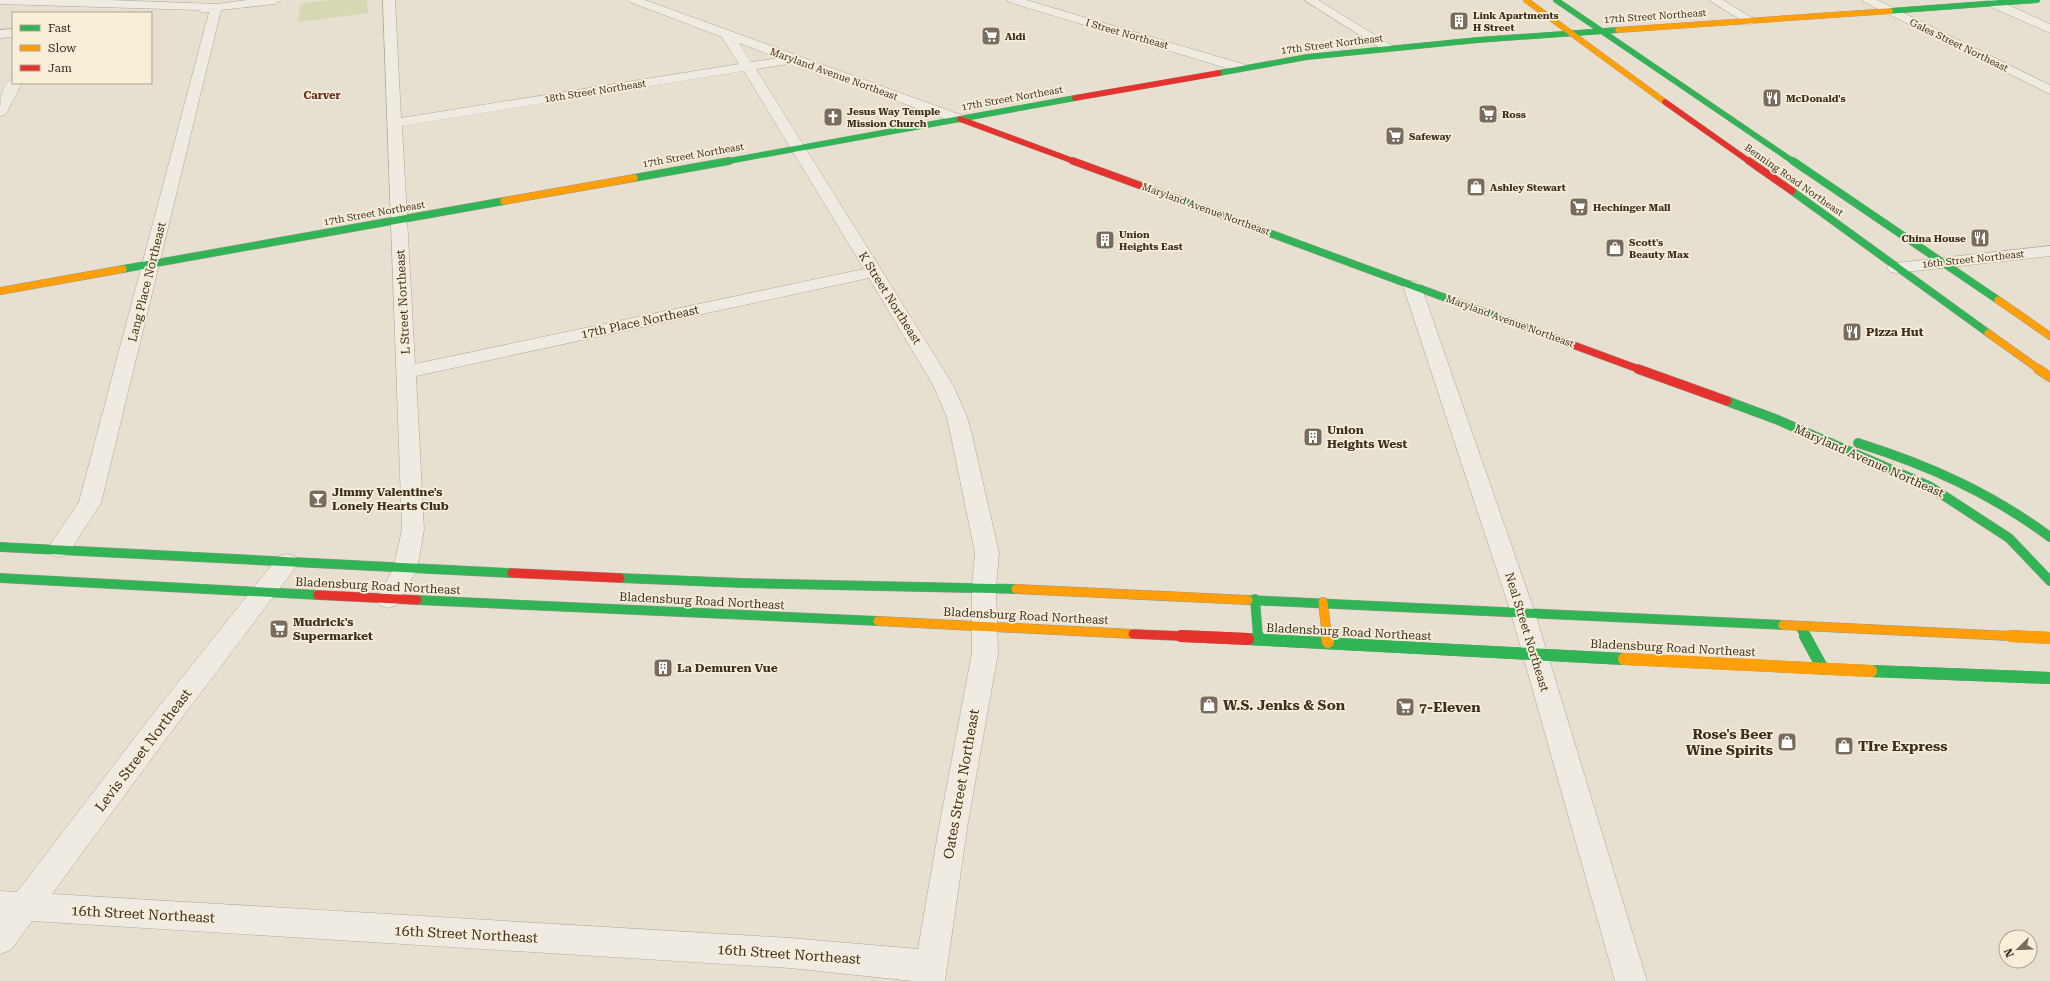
<svg xmlns="http://www.w3.org/2000/svg" width="2050" height="981" font-family="'Roboto Serif',serif">
<style>
.green{fill:#d6d7b3}
.lines{fill:none;stroke-linecap:round;stroke-linejoin:round}
.street-casing{stroke:#ada599;stroke-width:1}
.fast-far3-casing{stroke:#9c958a;stroke-width:6}
.fast-far2-casing{stroke:#9c958a;stroke-width:8}
.fast-far1-casing{stroke:#9c958a;stroke-width:10}
.fast-casing{stroke:#9c958a;stroke-width:12}
.slow-far3-casing{stroke:#9c958a;stroke-width:6}
.slow-far2-casing{stroke:#9c958a;stroke-width:8}
.slow-far1-casing{stroke:#9c958a;stroke-width:10}
.slow-casing{stroke:#9c958a;stroke-width:12}
.jam-far3-casing{stroke:#9c958a;stroke-width:6}
.jam-far2-casing{stroke:#9c958a;stroke-width:8}
.jam-far1-casing{stroke:#9c958a;stroke-width:10}
.jam-casing{stroke:#9c958a;stroke-width:12}
.street{fill:#efebe3;fill-rule:evenodd}
.fast-far3{stroke:#30b455;stroke-width:5.5}
.fast-far2{stroke:#30b455;stroke-width:7}
.fast-far1{stroke:#30b455;stroke-width:9}
.fast{stroke:#30b455;stroke-width:12}
.slow-far3{stroke:#ff9f0a;stroke-width:5.5}
.slow-far2{stroke:#ff9f0a;stroke-width:7}
.slow-far1{stroke:#ff9f0a;stroke-width:9}
.slow{stroke:#ff9f0a;stroke-width:12}
.jam-far3{stroke:#e5322d;stroke-width:5.5}
.jam-far2{stroke:#e5322d;stroke-width:7}
.jam-far1{stroke:#e5322d;stroke-width:9}
.jam{stroke:#e5322d;stroke-width:12}
.labels{text-anchor:middle;dominant-baseline:central;stroke-width:3.5;stroke-linejoin:round;paint-order:stroke}
.far-poi-label{font-size:10px;font-weight:bold;fill:#3d2e20;stroke:#f7eed8;text-anchor:start}
.far-street-label{font-size:10px;fill:#3d2e20;stroke:#f7eed8}
.far-neighbourhood-label{font-size:11px;font-weight:bold;fill:#6b2e1e;stroke:#f7eed8}
.street-label{font-size:12px;fill:#3d2e20;stroke:#f7eed8}
.poi-label{font-size:12px;font-weight:bold;fill:#3d2e20;stroke:#f7eed8;text-anchor:start}
.near-poi-label{font-size:14px;font-weight:bold;fill:#3d2e20;stroke:#f7eed8;text-anchor:start}
.near-street-label{font-size:14px;fill:#3d2e20;stroke:#f7eed8}
</style>
<rect width="100%" height="100%" fill="#e7e0d1"/>
<path class="green" d="M 330,0 L 367,0 L 368,13 L 298,22 L 300,4 Z"/>
<g class="lines">
<g class="street-casing">
<path id="street" d="M 0,0 L 109,0 L 217,4 L 247,0 L 281,0 L 275,4 L 221,10 L 101,503 L 67,555 L 59,557 L 51,555 L 47,549 L 79,502 L 209,12 L 203,13 L 198,10 L 0,4 Z
M 383,0 L 395,0 L 401,118 L 739,64 L 722,37 L 630,2 L 628,0 L 645,0 L 964,116 L 966,119 L 964,122 L 954,122 L 794,63 L 756,69 L 953,385 L 967,417 L 972,435 L 999,553 L 996,587 L 998,653 L 968,822 L 945,981 L 913,981 L 790,968 L 32,921 L 11,950 L 0,954 L 0,891 L 17,892 L 149,719 L 279,556 L 287,554 L 295,556 L 299,562 L 295,568 L 169,735 L 52,894 L 790,938 L 918,949 L 940,822 L 972,653 L 972,587 L 975,553 L 947,417 L 933,385 L 869,278 L 416,376 L 424,530 L 417,569 L 397,605 L 388,608 L 379,605 L 376,599 L 393,569 L 402,530 ZM 739,43 L 779,58 L 751,62 ZM 744,71 L 864,269 L 415,364 L 402,126 Z
M 1007,0 L 1026,0 L 1246,65 L 1248,68 L 1241,72 L 1236,71 L 1009,2 Z
M 1304,0 L 1318,0 L 1396,48 L 1390,52 L 1385,51 Z
M 1709,0 L 1723,0 L 1757,21 L 1751,25 L 1747,24 Z
M 1862,0 L 1877,0 L 2050,85 L 2050,94 L 1864,2 Z
M 1989,0 L 1997,0 L 2050,24 L 2050,33 L 1989,6 L 1987,3 Z
M 13,29 L 13,37 L 0,38 L 0,30 Z
M 13,79 L 13,83 L 22,83 L 7,112 L 5,115 L 0,116 C 0,105 0,84 13,79 Z
M 2050,246 L 2050,256 L 1896,273 L 1890,272 L 1887,268 L 1890,264 L 1896,263 Z
M 1412,281 L 1418,282 L 1421,286 L 1535,613 L 1647,981 L 1615,981 L 1511,613 L 1403,286 L 1406,282 Z"/>
</g>
<g class="fast-far3-casing">
<path id="fast-far3" d="M 1556,0 L 1794,162
M 1890,11 L 2037,0
M 1219,73 L 1307,57 L 1478,40 L 1618,30
M 723,162 L 1075,98"/>
</g>
<g class="fast-far2-casing">
<path id="fast-far2" d="M 1793,161 L 1998,300
M 634,178 L 729,161
M 1147,188 L 1557,339
M 1792,191 L 1988,333
M 123,269 L 504,201"/>
</g>
<g class="fast-far1-casing">
<path id="fast-far1" d="M 1727,401 L 1778,420 L 1929,486 L 2009,538 L 2050,581
M 1858,443 C 1928,465 1991,493 2050,537
M 0,547 L 512,573
M 0,578 L 318,595
M 620,578 L 742,583 L 1016,589
M 1255,599 L 1258,637
M 417,600 L 878,621
M 1248,600 L 1783,625
M 1800,626 L 1806,637"/>
</g>
<g class="fast-casing">
<path id="fast" d="M 1258,636 L 1258,639
M 1805,636 L 1823,669
M 1248,639 L 1624,659
M 1871,671 L 2050,678"/>
</g>
<g class="slow-far3-casing">
<path id="slow-far3" d="M 1526,0 L 1665,102
M 1618,30 L 1890,11"/>
</g>
<g class="slow-far2-casing">
<path id="slow-far2" d="M 504,201 L 634,178
M 0,291 L 123,269
M 1998,300 L 2050,336
M 1988,333 L 2040,370"/>
</g>
<g class="slow-far1-casing">
<path id="slow-far1" d="M 2038,369 L 2050,377
M 1016,589 L 1248,600
M 1323,602 L 1327,637
M 878,621 L 1133,634
M 1783,625 L 2031,637"/>
</g>
<g class="slow-casing">
<path id="slow" d="M 1327,636 L 1328,642
M 2011,636 L 2050,638
M 1624,659 L 1871,671"/>
</g>
<g class="jam-far3-casing">
<path id="jam-far3" d="M 1075,98 L 1219,73
M 1665,102 L 1750,162
M 960,119 L 1076,162"/>
</g>
<g class="jam-far2-casing">
<path id="jam-far2" d="M 1073,161 L 1147,188
M 1749,161 L 1792,191
M 1557,339 L 1641,370"/>
</g>
<g class="jam-far1-casing">
<path id="jam-far1" d="M 1638,369 L 1727,401
M 512,573 L 620,578
M 318,595 L 417,600
M 1133,634 L 1204,637"/>
</g>
<g class="jam-casing">
<path id="jam" d="M 1181,636 L 1248,639"/>
</g>
<use href="#street" class="street"/>
<use href="#fast-far3" class="fast-far3"/>
<use href="#fast-far2" class="fast-far2"/>
<use href="#fast-far1" class="fast-far1"/>
<use href="#fast" class="fast"/>
<use href="#slow-far3" class="slow-far3"/>
<use href="#slow-far2" class="slow-far2"/>
<use href="#slow-far1" class="slow-far1"/>
<use href="#slow" class="slow"/>
<use href="#jam-far3" class="jam-far3"/>
<use href="#jam-far2" class="jam-far2"/>
<use href="#jam-far1" class="jam-far1"/>
<use href="#jam" class="jam"/>
</g>
<defs>
<g id="building-square" transform="scale(1)"><rect x="-9" y="-9" width="18" height="18" rx="4" fill="#786c5e" stroke="#f7eed8"/><path d="M-4-6H4V6H1V3H-1V6H-4ZM-2.5-4.3h1.7v1.8h-1.7ZM.8-4.3h1.7v1.8H.8ZM-2.5-1h1.7V.8h-1.7ZM.8-1h1.7V.8H.8Z" fill="#fff"/></g>
<g id="supermarket-square" transform="scale(1)"><rect x="-9" y="-9" width="18" height="18" rx="4" fill="#786c5e" stroke="#f7eed8"/><path d="M-6-5.5h2.5l.6 2H6L4.5 2H-2.5L-4.4-4H-6ZM-1.5 3.2a1.3 1.3 0 1 0 .1 0ZM3 3.2a1.3 1.3 0 1 0 .1 0Z" fill="#fff"/></g>
<g id="restaurant-square" transform="scale(1)"><rect x="-9" y="-9" width="18" height="18" rx="4" fill="#786c5e" stroke="#f7eed8"/><path d="M-5-6h1v4h1v-4h1v4h1v-4h1v5L-1.5 .5V6h-2V.5L-5-1ZM5-6V6H3V1.5H1.5Q1.5-4 5-6Z" fill="#fff"/></g>
<g id="church-square" transform="scale(1)"><rect x="-9" y="-9" width="18" height="18" rx="4" fill="#786c5e" stroke="#f7eed8"/><path d="M-1.2-6h2.4v3.5h3.3v2.4h-3.3V6h-2.4V-.1h-3.3v-2.4h3.3Z" fill="#fff"/></g>
<g id="shop-square" transform="scale(1)"><rect x="-9" y="-9" width="18" height="18" rx="4" fill="#786c5e" stroke="#f7eed8"/><path d="M-5-2.5h2.3a2.7 3.5 0 0 1 5.4 0H5L5.5 6h-11ZM-1.5-2.5h3a1.5 2.3 0 0 0-3 0Z" fill="#fff"/></g>
<g id="bar-square" transform="scale(1)"><rect x="-9" y="-9" width="18" height="18" rx="4" fill="#786c5e" stroke="#f7eed8"/><path d="M-6-5H6L.8 .8V4.5H3.5V6h-7V4.5H-.8V.8Z" fill="#fff"/></g>
</defs>
<g fill-rule="evenodd">
<use href="#building-square" x="1459" y="21"/>
<use href="#supermarket-square" x="991" y="36"/>
<use href="#restaurant-square" x="1772" y="98"/>
<use href="#supermarket-square" x="1488" y="114"/>
<use href="#church-square" x="833" y="117"/>
<use href="#supermarket-square" x="1395" y="136"/>
<use href="#shop-square" x="1476" y="187"/>
<use href="#supermarket-square" x="1579" y="207"/>
<use href="#restaurant-square" x="1980" y="238"/>
<use href="#building-square" x="1105" y="240"/>
<use href="#shop-square" x="1615" y="248"/>
<use href="#restaurant-square" x="1852" y="332"/>
<use href="#building-square" x="1313" y="437"/>
<use href="#bar-square" x="318" y="499"/>
<use href="#supermarket-square" x="279" y="629"/>
<use href="#building-square" x="663" y="668"/>
<use href="#shop-square" x="1209" y="705"/>
<use href="#supermarket-square" x="1405" y="707"/>
<use href="#shop-square" x="1787" y="742"/>
<use href="#shop-square" x="1844" y="746"/>
</g>
<g class="labels">
<g class="far-poi-label">
<text x="1473" y="15">Link Apartments<tspan x="1473" dy="12">H Street</tspan></text>
<text x="1005" y="36">Aldi</text>
<text x="1786" y="98">McDonald's</text>
<text x="847" y="111">Jesus Way Temple<tspan x="847" dy="12">Mission Church</tspan></text>
<text x="1502" y="114">Ross</text>
<text x="1409" y="136">Safeway</text>
<text x="1490" y="187">Ashley Stewart</text>
<text x="1593" y="207">Hechinger Mall</text>
<text x="1119" y="234">Union<tspan x="1119" dy="12">Heights East</tspan></text>
<text x="1966" y="238" text-anchor="end">China House</text>
<text x="1629" y="242">Scott's<tspan x="1629" dy="12">Beauty Max</tspan></text>
</g>
<g class="far-street-label">
<text transform="translate(1655 16) rotate(-4)">17th Street Northeast</text>
<text transform="translate(1127 34) rotate(16)">I Street Northeast</text>
<text transform="translate(1332 44) rotate(-7)">17th Street Northeast</text>
<text transform="translate(1959 45) rotate(26)">Gales Street Northeast</text>
<text transform="translate(834 74) rotate(20)">Maryland Avenue Northeast</text>
<text transform="translate(595 91) rotate(-9)">18th Street Northeast</text>
<text transform="translate(1012 98) rotate(-10)">17th Street Northeast</text>
<text transform="translate(693 155) rotate(-10)">17th Street Northeast</text>
<text transform="translate(1794 180) rotate(35)">Benning Road Northeast</text>
<text transform="translate(1206 209) rotate(20)">Maryland Avenue Northeast</text>
<text transform="translate(374 213) rotate(-10)">17th Street Northeast</text>
<text transform="translate(1973 259) rotate(-6)">16th Street Northeast</text>
<text transform="translate(1510 321) rotate(20)">Maryland Avenue Northeast</text>
</g>
<g class="far-neighbourhood-label">
<text x="322" y="95">Carver</text>
</g>
<g class="street-label">
<text transform="translate(147 282) rotate(-76)">Lang Place Northeast</text>
<text transform="translate(890 298) rotate(58)">K Street Northeast</text>
<text transform="translate(403 302) rotate(-93)">L Street Northeast</text>
<text transform="translate(640 322) rotate(-12)">17th Place Northeast</text>
<text transform="translate(1869 461) rotate(24)">Maryland Avenue Northeast</text>
<text transform="translate(378 586) rotate(3)">Bladensburg Road Northeast</text>
<text transform="translate(702 601) rotate(3)">Bladensburg Road Northeast</text>
<text transform="translate(1026 616) rotate(3)">Bladensburg Road Northeast</text>
<text transform="translate(1349 632) rotate(3)">Bladensburg Road Northeast</text>
<text transform="translate(1527 632) rotate(73)">Neal Street Northeast</text>
<text transform="translate(1673 648) rotate(3)">Bladensburg Road Northeast</text>
</g>
<g class="poi-label">
<text x="1866" y="332">Pizza Hut</text>
<text x="1327" y="430">Union<tspan x="1327" dy="14">Heights West</tspan></text>
<text x="332" y="492">Jimmy Valentine's<tspan x="332" dy="14">Lonely Hearts Club</tspan></text>
<text x="293" y="622">Mudrick's<tspan x="293" dy="14">Supermarket</tspan></text>
<text x="677" y="668">La Demuren Vue</text>
</g>
<g class="near-poi-label">
<text x="1223" y="705">W.S. Jenks &amp; Son</text>
<text x="1419" y="707">7-Eleven</text>
<text x="1773" y="734" text-anchor="end">Rose's Beer<tspan x="1773" dy="16">Wine Spirits</tspan></text>
<text x="1858" y="746">TIre Express</text>
</g>
<g class="near-street-label">
<text transform="translate(143 750) rotate(-53)">Levis Street Northeast</text>
<text transform="translate(961 784) rotate(-80)">Oates Street Northeast</text>
<text transform="translate(143 914) rotate(3)">16th Street Northeast</text>
<text transform="translate(466 934) rotate(3)">16th Street Northeast</text>
<text transform="translate(789 954) rotate(4)">16th Street Northeast</text>
</g>
</g>
<rect x="12" y="12" width="140" height="72" fill="#f7eed8" stroke="#ada18e"/>
<rect x="20" y="25" width="20" height="6" fill="#30b455" stroke="#ada18e"/>
<text x="48" y="32" font-size="12" fill="#3d2e20">Fast</text>
<rect x="20" y="45" width="20" height="6" fill="#ff9f0a" stroke="#ada18e"/>
<text x="48" y="52" font-size="12" fill="#3d2e20">Slow</text>
<rect x="20" y="65" width="20" height="6" fill="#e5322d" stroke="#ada18e"/>
<text x="48" y="72" font-size="12" fill="#3d2e20">Jam</text>
<g transform="translate(2018 949) rotate(247)"><circle r="19" fill="#f7eed8" stroke="#ada18e"/>
<path d="M0-3L7 15L0 10L-7 15Z" fill="#786c5e"/>
<text y="-6" font-size="11" font-weight="bold" text-anchor="middle" fill="#3d2e20">N</text>
</g>
</svg>
